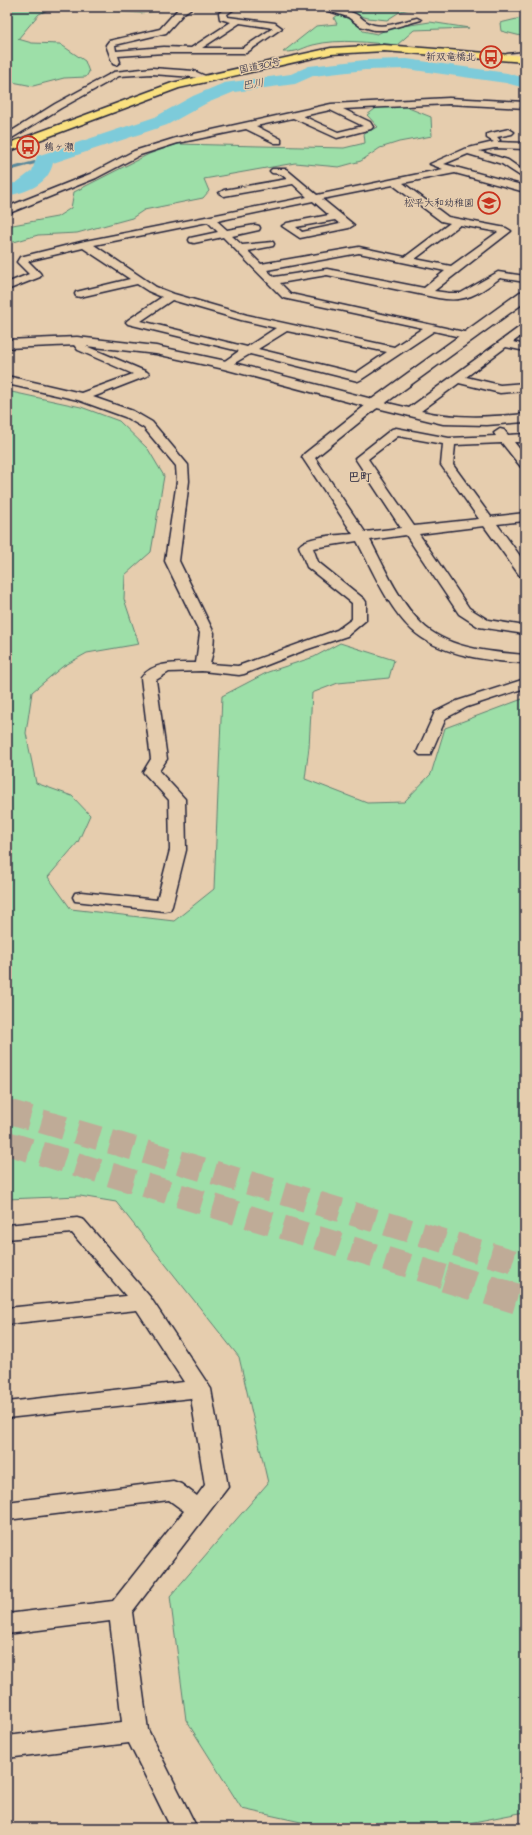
<svg xmlns="http://www.w3.org/2000/svg" width="532" height="1835" font-family="'Architects Daughter','Klee One',sans-serif">
<style>
.green{fill:#9ddfa8;stroke:#608072}
.lines{fill:none;stroke-linecap:round;stroke-linejoin:round}
.stream{stroke:#59879a;stroke-width:3}
.river{fill:#7dcbda;fill-rule:evenodd}
.highway-tunnel-far1{stroke:#bfab97;stroke-width:24;stroke-dasharray:24 12;stroke-linecap:butt}
.highway-tunnel{stroke:#bfab97;stroke-width:30;stroke-dasharray:30 15;stroke-linecap:butt}
.street-casing{stroke:#22223b;stroke-width:3}
.secondary-casing{stroke:#22223b;stroke-width:3}
.highway-casing{stroke:#22223b;stroke-width:3}
.street{fill:#e6cdae;fill-rule:evenodd}
.secondary{fill:#e6cdae;fill-rule:evenodd}
.highway{fill:#fae180;fill-rule:evenodd}
.labels{text-anchor:middle;dominant-baseline:central;stroke-width:3;stroke-linejoin:round;paint-order:stroke}
.far-poi-label{font-size:10px;fill:#22223b;stroke:#e6cdae;text-anchor:end}
.far-street-label{font-size:10px;fill:#22223b;stroke:#e6cdae}
.far-water-label{font-size:11px;font-style:italic;fill:#303b53;stroke:#e6cdae}
.far-quarter-label{font-size:12px;font-weight:bold;fill:#22223b;stroke:#e6cdae}
</style>
<rect width="100%" height="100%" fill="#e6cdae"/>
<filter id="ink" filterUnits="userSpaceOnUse"><feTurbulence type="fractalNoise" baseFrequency=".025" numOctaves="2"/><feDisplacementMap in="SourceGraphic" scale="8" xChannelSelector="R" yChannelSelector="G"/><feConvolveMatrix kernelMatrix="1 2 1 2 8 2 1 2 1" color-interpolation-filters="sRGB"/></filter>
<g filter="url(#ink)">
<path class="green" d="M 7,7 L 184,7 L 141,13 L 55,7 L 39,14 L 18,39 L 32,43 L 60,44 L 85,61 L 89,72 L 86,77 L 64,78 L 33,86 L 7,81 Z
M 328,7 L 420,7 L 401,11 L 387,20 L 368,18 Z
M 338,15 L 353,20 L 363,31 L 377,34 L 390,28 L 430,22 L 469,28 L 414,30 L 397,45 C 370,43 340,38 313,45 C 299,49 300,52 283,52 L 316,26 L 337,24 L 334,18 Z
M 525,17 L 525,37 L 501,31 L 500,23 Z
M 401,105 L 431,117 L 432,136 L 399,142 L 380,148 L 361,161 L 339,167 L 295,163 L 204,179 L 209,191 L 203,198 L 144,210 L 132,218 L 77,233 L 38,235 L 7,244 L 7,226 L 57,217 L 71,208 L 74,192 L 149,154 L 177,144 L 344,148 L 365,143 L 364,133 L 378,127 L 367,115 L 379,106 Z
M 7,391 L 81,407 L 119,421 L 148,449 L 164,476 L 151,552 L 125,575 L 124,599 L 139,644 L 87,653 L 62,667 L 32,692 L 26,733 L 36,783 L 72,796 L 90,815 L 78,842 L 48,877 L 71,909 L 174,921 L 214,889 L 222,696 L 268,672 L 314,657 L 340,643 L 394,660 L 389,678 L 338,683 L 312,693 L 309,747 L 305,779 L 367,803 L 404,802 L 431,774 L 445,728 L 525,698 L 525,1812 L 443,1828 L 328,1828 L 242,1809 L 186,1720 L 170,1596 L 268,1483 L 239,1357 L 116,1202 L 80,1196 L 7,1199 Z"/>
<g class="lines">
<path class="stream" d="M 7,170 L 44,160"/>
<path class="river" d="M 407,59 L 507,73 L 525,78 L 525,88 L 506,83 L 407,69 L 365,70 L 313,76 L 295,84 L 234,92 L 205,104 L 167,125 L 53,163 C 48,185 27,192 7,196 L 7,184 L 16,183 L 32,171 L 37,156 L 155,117 L 193,96 L 224,83 L 291,74 L 309,66 L 365,60 Z"/>
<path class="highway-tunnel-far1" d="M 7,1111 L 525,1265
M 7,1143 L 449,1278"/>
<path class="highway-tunnel" d="M 445,1277 L 525,1301"/>
<g class="street-casing">
<path id="street" d="M 183,7 L 193,7 L 184,13 L 166,33 L 115,45 L 116,51 L 164,47 L 191,48 L 231,22 L 220,19 L 219,13 L 227,7 L 237,7 L 227,14 L 228,17 L 275,23 L 282,28 L 246,53 L 164,53 L 118,56 L 120,62 L 116,65 L 113,64 L 106,45 L 109,41 L 160,29 L 178,9 ZM 240,23 L 273,28 L 243,48 L 202,48 Z
M 316,7 C 328,7 341,8 353,13 C 361,16 365,23 374,25 C 387,28 404,21 417,18 L 421,20 L 385,30 L 374,30 L 360,26 L 348,17 Z
M 525,52 L 525,58 L 507,60 L 503,57 L 507,54 Z
M 152,68 L 194,71 L 210,78 L 206,81 L 193,77 L 152,74 L 119,76 L 61,108 L 7,141 L 7,134 L 55,104 L 114,72 Z
M 449,98 L 525,102 L 525,108 L 449,104 L 343,109 L 370,122 L 373,127 L 371,129 L 337,138 L 293,118 L 256,126 L 281,139 L 281,143 L 275,143 L 246,129 L 178,143 L 140,155 L 96,178 L 7,214 L 7,207 L 90,174 L 134,151 L 176,138 L 331,104 ZM 330,110 L 363,126 L 338,132 L 303,116 Z
M 509,129 L 514,132 L 512,134 L 497,137 L 500,140 L 497,142 L 525,143 L 525,149 L 495,148 L 479,151 L 508,160 L 525,172 L 525,179 L 502,164 L 468,154 L 444,164 L 525,186 L 525,192 L 455,173 L 403,183 L 448,217 L 506,228 L 511,231 L 434,291 L 449,293 L 461,293 L 498,272 L 525,276 L 525,282 L 500,278 C 478,294 466,303 438,298 L 327,275 L 280,283 L 291,294 L 473,334 L 475,336 L 469,339 L 434,331 L 362,379 L 358,381 L 250,354 L 226,368 L 222,367 L 220,365 L 222,363 L 239,351 L 128,324 L 126,322 L 128,320 L 162,297 L 148,291 L 137,284 L 80,297 L 76,296 L 75,294 L 76,292 L 130,279 L 83,248 L 28,261 L 40,273 L 41,275 L 40,277 L 7,290 L 7,283 L 29,274 L 17,262 L 20,257 L 85,241 L 307,197 L 293,184 L 224,196 L 219,193 L 224,190 L 287,179 L 281,174 L 272,173 L 270,171 L 272,169 L 286,169 L 317,195 L 443,169 L 430,164 L 464,149 L 494,142 L 487,138 L 487,134 ZM 393,185 L 441,221 L 450,223 L 405,257 L 359,247 L 261,264 L 248,251 L 273,246 L 274,244 L 273,242 L 242,245 L 232,236 L 259,230 L 260,228 L 259,226 L 255,225 L 227,230 L 217,221 L 313,201 L 329,215 L 287,223 L 282,226 L 300,238 L 349,228 L 354,225 L 322,199 ZM 335,220 L 340,224 L 302,232 L 296,227 ZM 208,222 L 218,232 L 190,238 L 189,240 L 190,242 L 194,243 L 223,237 L 283,298 L 423,328 L 394,347 L 247,315 L 174,294 L 156,287 L 94,245 ZM 460,225 L 498,232 L 451,266 L 415,259 ZM 359,253 L 445,271 L 424,288 L 327,269 L 274,277 L 267,270 ZM 172,300 L 241,320 L 276,328 L 247,347 L 141,321 ZM 287,331 L 387,352 L 356,373 L 258,349 Z
M 525,325 L 525,333 L 513,342 L 525,345 L 525,351 L 506,347 L 466,377 L 500,385 L 525,383 L 525,391 L 500,393 L 459,383 L 421,411 C 456,419 490,417 525,414 L 525,422 L 487,425 L 443,424 L 377,408 L 315,458 L 365,532 L 401,528 L 355,458 L 392,429 L 396,428 L 449,438 L 496,436 L 494,433 L 500,429 L 504,430 L 508,435 L 525,434 L 525,442 L 514,442 L 525,456 L 525,468 L 521,467 L 502,443 L 455,445 L 453,465 L 491,517 L 525,513 L 525,521 L 497,524 L 525,563 L 525,577 L 520,576 L 484,526 L 419,534 L 469,608 L 488,620 L 525,626 L 525,634 L 479,627 L 459,614 L 406,535 L 370,540 C 385,568 398,600 421,623 C 447,649 491,652 525,655 L 525,663 C 488,661 440,656 412,630 C 387,606 373,571 357,541 L 313,548 L 318,562 L 364,599 L 366,602 L 366,620 L 347,636 L 305,650 L 244,674 L 239,675 L 202,671 L 169,672 L 156,680 L 167,759 L 159,771 L 185,799 L 186,850 L 172,906 L 170,910 L 164,911 L 75,901 L 73,897 L 75,893 L 81,892 L 157,900 L 170,850 L 169,800 L 143,772 L 151,759 L 141,678 C 152,661 178,663 196,663 L 200,633 L 165,561 L 177,481 L 176,466 L 144,428 L 125,417 L 78,400 L 7,384 L 7,376 L 81,393 L 133,374 L 78,350 L 71,341 L 77,338 L 81,339 L 86,346 L 147,372 L 149,374 L 147,376 L 93,397 L 133,411 L 152,422 L 188,465 L 189,481 L 179,561 L 214,633 L 213,651 L 210,664 L 238,666 L 337,630 L 352,619 L 352,603 L 307,567 L 299,546 C 306,536 340,535 353,534 L 302,457 L 304,454 L 371,401 L 375,400 L 409,408 L 521,326 ZM 398,436 L 443,444 L 441,465 L 479,519 L 414,526 L 368,459 Z
M 525,679 L 525,688 L 467,707 L 446,718 L 430,755 L 420,755 L 417,752 L 435,712 L 457,701 Z
M 77,1218 L 84,1220 L 150,1297 L 211,1389 L 228,1487 L 132,1612 L 148,1730 L 197,1828 L 171,1828 L 129,1743 L 7,1758 L 7,1736 L 122,1722 L 110,1621 L 7,1634 L 7,1614 L 113,1601 L 184,1511 L 169,1500 L 7,1520 L 7,1502 L 173,1481 L 181,1484 L 197,1496 L 205,1485 L 191,1398 L 7,1418 L 7,1402 L 184,1382 L 137,1310 L 7,1324 L 7,1308 L 126,1296 L 72,1233 L 7,1239 L 7,1225 Z"/>
</g>
<g class="secondary-casing">
<path id="secondary" d="M 525,291 L 525,302 L 380,407 L 375,409 L 224,369 L 156,354 L 77,345 L 7,348 L 7,340 L 77,337 L 156,346 L 226,361 L 372,399 L 520,292 Z"/>
</g>
<g class="highway-casing">
<path id="highway" d="M 384,45 L 525,56 L 525,62 L 384,51 L 331,54 L 179,88 L 7,152 L 7,144 L 172,83 L 331,48 Z"/>
</g>
<use href="#street" class="street"/>
<use href="#secondary" class="secondary"/>
<use href="#highway" class="highway"/>
</g>
</g>
<defs>
<g id="bus-ring" transform="scale(1.15)"><circle r="9.5" fill="#e6cdae" stroke="#c8321e" stroke-width="1.5"/><path d="M-5-6H5V4H4V6H2V4H-2V6H-4V4H-5ZM-3.5-4V0h7V-4ZM-3.5 1.2v1.5H-2V1.2ZM2 1.2v1.5H3.5V1.2Z" fill="#c8321e"/></g>
<g id="school-ring" transform="scale(1.15)"><circle r="9.5" fill="#e6cdae" stroke="#c8321e" stroke-width="1.5"/><path d="M0-5L7-2L0 1L-7-2ZM-4 1L0 2.5L4 1V4Q0 6-4 4Z" fill="#c8321e"/></g>
</defs>
<g fill-rule="evenodd">
<use href="#bus-ring" x="491" y="57"/>
<use href="#bus-ring" x="28" y="147"/>
<use href="#school-ring" x="489" y="203"/>
</g>
<g class="labels">
<g class="far-poi-label">
<text x="476" y="57">新双竜橋北</text>
<text x="44" y="147" text-anchor="start">鵜ヶ瀬</text>
<text x="474" y="203">松平大和幼稚園</text>
</g>
<g class="far-street-label">
<text transform="translate(260 66) rotate(-12)">国道301号</text>
</g>
<g class="far-water-label">
<text transform="translate(253 84) rotate(-8)">巴川</text>
</g>
<g class="far-quarter-label">
<text x="360" y="477">巴町</text>
</g>
</g>
<rect width="532" height="1835" fill="none" stroke="#e6cdae" stroke-width="24"/>
<rect x="12" y="12" width="508" height="1811" fill="none" stroke="#22223b" stroke-width="1.5" filter="url(#ink)"/>
</svg>
